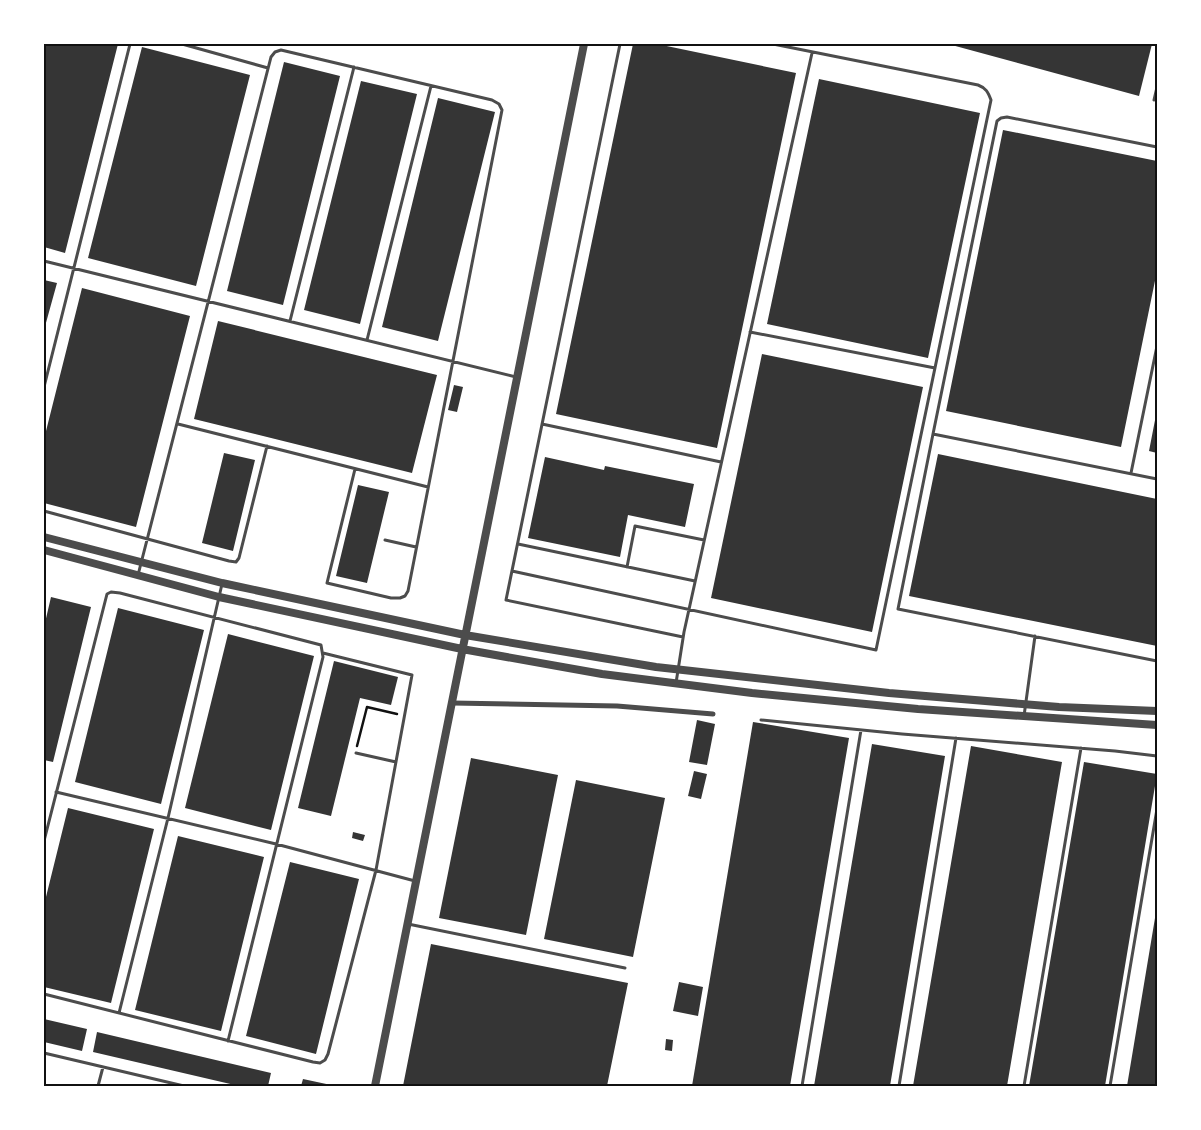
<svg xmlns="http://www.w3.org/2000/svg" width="1201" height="1130" font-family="'Alegreya Sans',sans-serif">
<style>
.building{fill:#353535}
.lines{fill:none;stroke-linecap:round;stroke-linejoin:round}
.path{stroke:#111;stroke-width:2.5}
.service{stroke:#4c4c4c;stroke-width:3}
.minor{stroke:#4c4c4c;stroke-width:5}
.tertiary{stroke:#4c4c4c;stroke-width:8}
.neatline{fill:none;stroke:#111;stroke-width:2}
</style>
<rect width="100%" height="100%" fill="#fff"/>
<path class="building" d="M 44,44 L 118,44 L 65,253 L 44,247 Z
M 633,44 L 657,44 L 796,73 L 717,448 L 556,414 Z
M 948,44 L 1152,44 L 1139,96 Z
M 142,47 L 250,75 L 196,286 L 88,258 Z
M 284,62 L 340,76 L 283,305 L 227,291 Z
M 819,79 L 980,113 L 928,358 L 767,324 Z
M 361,81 L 417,94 L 360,324 L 304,310 Z
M 438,98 L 495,112 L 438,341 L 382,327 Z
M 1003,130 L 1157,161 L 1157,271 L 1121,447 L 946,411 Z
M 44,280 L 57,283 L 44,330 Z
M 82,288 L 190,316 L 136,527 L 44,503 L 44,439 Z
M 218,321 L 437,375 L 412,473 L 194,419 Z
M 762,354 L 923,387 L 872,632 L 711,598 Z
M 454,385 L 463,387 L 457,412 L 448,410 Z
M 1156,415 L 1157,415 L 1157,453 L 1149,451 Z
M 224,453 L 255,460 L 233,551 L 202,543 Z
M 938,454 L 1157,499 L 1157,646 L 909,596 Z
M 545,457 L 604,470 L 605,466 L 694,484 L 685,527 L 628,515 L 620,557 L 528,538 Z
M 358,485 L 389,492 L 367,583 L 336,576 Z
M 51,597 L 91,607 L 53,762 L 44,760 L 44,627 Z
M 118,608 L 204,630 L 161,804 L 75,782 Z
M 228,634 L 314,656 L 271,830 L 185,808 Z
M 334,661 L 398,677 L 391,705 L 360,698 L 331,816 L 298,808 Z
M 697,720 L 715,724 L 707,765 L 689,762 Z
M 753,722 L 849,738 L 790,1086 L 692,1086 Z
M 872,744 L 945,756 L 890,1086 L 814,1086 Z
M 971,746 L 1062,762 L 1007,1086 L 913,1086 Z
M 471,758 L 558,775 L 526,935 L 439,918 Z
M 1084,762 L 1157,774 L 1105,1086 L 1029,1086 Z
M 694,771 L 707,774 L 701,799 L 688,796 Z
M 576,780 L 665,798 L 633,957 L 544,939 Z
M 68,808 L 154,829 L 111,1003 L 44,987 L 44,905 Z
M 353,832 L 365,835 L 363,841 L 352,838 Z
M 178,836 L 264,857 L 221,1031 L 135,1010 Z
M 290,862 L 359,879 L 316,1054 L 246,1036 Z
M 1156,912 L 1157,1086 L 1127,1086 Z
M 431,944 L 628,983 L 607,1086 L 403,1086 Z
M 679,982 L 703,987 L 698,1016 L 673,1011 Z
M 44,1019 L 87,1029 L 82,1051 L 44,1042 Z
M 97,1032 L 271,1073 L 268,1086 L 239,1086 L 93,1052 Z
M 666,1039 L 673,1040 L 672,1051 L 665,1050 Z
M 303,1079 L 331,1085 L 331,1086 L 301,1086 Z"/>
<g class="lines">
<path class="path" d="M 357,746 L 367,707 L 397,714"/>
<path class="service" d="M 182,44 L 268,68
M 620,44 L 506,600 L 683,637
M 1154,100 L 1157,87
M 44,261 L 516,377
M 290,321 L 354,67
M 750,332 L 935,368
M 367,340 L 431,86
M 44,387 L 130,44
M 178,424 L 428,487
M 542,424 L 721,462
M 933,434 L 997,121 L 1001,118 L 1007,117 L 1157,147
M 1131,473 L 1157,346
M 1157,479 L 933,434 L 898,609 L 1157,661
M 44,511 L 229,561 L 236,562 L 239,558 L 267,446
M 385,540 L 416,547
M 518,544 L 695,581
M 627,567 L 635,526 L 704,540
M 512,571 L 876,650 L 991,100 C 988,92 986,88 978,85 L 773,44
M 138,575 L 271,57 L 275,52 L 281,50 L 492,100 L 499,104 L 502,110 L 408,591 L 405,596 L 400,598 L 391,598 L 327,583 L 355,469
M 676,683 L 684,632 L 812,53
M 1024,716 L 1035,636
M 761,720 L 902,734 L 1115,751 L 1157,756
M 356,753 L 396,762
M 56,792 L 276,844 L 415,881
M 44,841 L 107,594 L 111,592 L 120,593 L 321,645 L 323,657 L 228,1041
M 408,924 L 625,968
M 44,994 L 313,1062 L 320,1063 L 325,1060 L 328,1054 L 376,870 L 412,675 L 323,653
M 119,1013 L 168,818 L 222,584
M 44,1053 L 184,1086
M 98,1086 L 103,1067
M 802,1086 L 861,730
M 899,1086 L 956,738
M 1024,1086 L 1081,748
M 1110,1086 L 1157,809"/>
<path class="minor" d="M 452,703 L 617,706 L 713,714"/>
<path class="tertiary" d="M 44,537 L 222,583 L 465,635 L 656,667 L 889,693 L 1059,707 L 1157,711
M 44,550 L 219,597 L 462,649 L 602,674 L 752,693 L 918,709 L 1157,725
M 375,1086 L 584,44"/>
</g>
<rect width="1201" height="1130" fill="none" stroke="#ffffff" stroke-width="90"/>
<rect x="45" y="45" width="1111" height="1040" class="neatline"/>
</svg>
